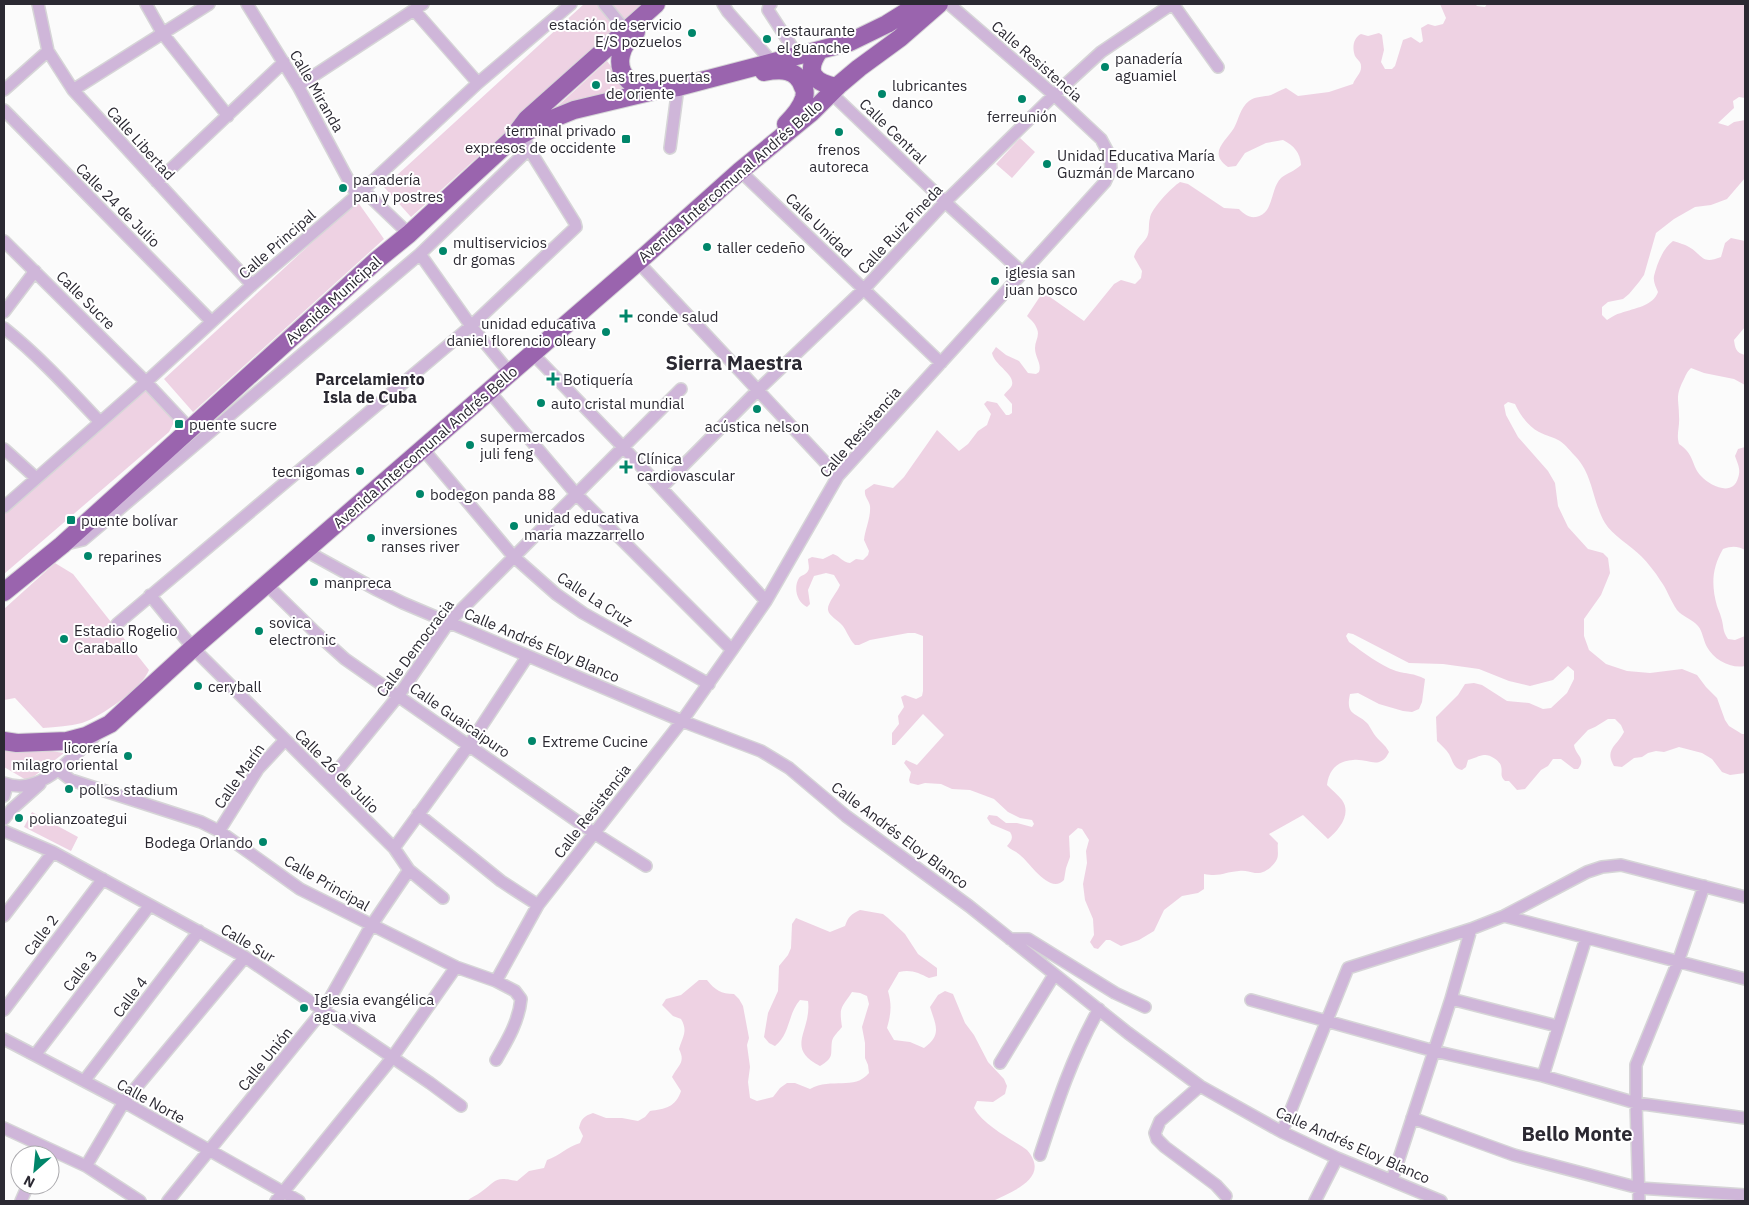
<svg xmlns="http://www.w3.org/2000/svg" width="1749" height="1205" font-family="'IBM Plex Sans',sans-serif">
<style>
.green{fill:#eed2e3}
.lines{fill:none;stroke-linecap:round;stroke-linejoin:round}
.minor-casing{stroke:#d6d5d7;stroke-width:14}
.highway-casing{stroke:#d6d5d7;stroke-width:20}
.minor{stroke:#cfb6d9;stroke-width:11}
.highway{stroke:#9a64ae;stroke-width:18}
.poi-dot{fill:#00866a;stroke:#fff;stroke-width:2}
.labels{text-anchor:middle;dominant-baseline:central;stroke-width:4;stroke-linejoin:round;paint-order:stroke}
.poi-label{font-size:15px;fill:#2b2932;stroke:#fff;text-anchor:start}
.street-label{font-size:15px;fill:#2b2932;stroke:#fff}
.neighbourhood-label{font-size:16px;font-weight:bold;fill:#2b2932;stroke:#fff}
.district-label{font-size:20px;font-weight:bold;fill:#2b2932;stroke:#fff}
</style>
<rect width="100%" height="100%" fill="#fbfbfb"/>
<path class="green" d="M 584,4 L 648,4 L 411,217 L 384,187 Z
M 1440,4 L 1475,4 L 1477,6 L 1485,7 L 1487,4 L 1745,4 L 1745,98 L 1739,97 L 1733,101 L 1734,108 L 1718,123 L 1728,126 L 1734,122 L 1745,120 L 1745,178 L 1727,199 L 1711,205 L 1695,207 L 1674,219 L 1656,233 L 1644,275 L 1639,282 L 1629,294 L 1623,299 L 1608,302 L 1602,307 L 1602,315 L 1607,320 C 1612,317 1616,314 1621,313 C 1635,308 1653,306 1658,292 C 1656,287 1653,282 1654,276 C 1657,264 1663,248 1673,241 C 1679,243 1684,244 1689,247 C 1703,255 1701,265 1721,257 L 1725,243 L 1731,238 L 1745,241 L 1745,327 L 1734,340 C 1735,348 1736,353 1745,355 L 1745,385 L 1734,379 L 1704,373 L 1691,368 C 1686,373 1686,375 1683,381 C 1675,397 1679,400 1679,416 C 1680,427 1676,434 1679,444 C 1695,455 1691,465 1701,476 C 1710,486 1733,497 1738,478 C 1741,469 1738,465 1735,456 L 1738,449 L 1745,447 L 1745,550 C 1737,546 1732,546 1723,549 C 1712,568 1711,584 1717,606 C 1718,609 1720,613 1721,617 C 1724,625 1722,631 1728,639 L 1735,640 L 1745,636 L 1745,666 C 1731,669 1714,660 1707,647 C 1703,640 1703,632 1698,626 C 1692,619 1683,617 1677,610 C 1670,600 1667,589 1660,580 C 1655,572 1648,563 1641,556 C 1631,546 1612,535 1605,523 C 1593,503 1593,475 1576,457 C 1571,452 1566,445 1560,441 C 1554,437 1546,436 1539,432 C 1528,426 1520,415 1515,404 L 1508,402 L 1504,405 L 1506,415 L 1518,437 L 1548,471 L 1555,483 L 1558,506 L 1568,527 L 1588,549 L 1603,553 L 1608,558 L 1610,573 L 1601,595 L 1584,619 L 1584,636 L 1589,650 L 1606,664 L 1627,671 L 1650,673 L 1682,669 L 1697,675 L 1706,687 L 1717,698 L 1725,720 L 1729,726 L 1742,734 L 1745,734 L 1745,773 L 1730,775 L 1722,772 L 1712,759 L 1702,753 L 1679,747 L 1664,752 L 1656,751 L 1648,753 L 1642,757 L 1634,758 L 1622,767 L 1614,766 C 1604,749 1617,746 1624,732 L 1621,725 L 1615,719 L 1608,719 L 1595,727 L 1588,730 L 1574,745 C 1575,755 1587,758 1578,769 L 1574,769 L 1561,759 L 1553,759 L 1548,766 L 1541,770 L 1525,789 L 1517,790 L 1509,781 L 1505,781 C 1499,775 1503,773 1501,766 C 1500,761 1490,754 1484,755 C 1480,755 1473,759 1468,760 L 1466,767 L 1462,770 C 1453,768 1453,761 1449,754 C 1446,749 1441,745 1437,741 L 1436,717 L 1458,695 L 1465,684 L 1474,683 L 1482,685 L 1507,701 L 1529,703 L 1543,709 L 1551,708 L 1567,693 L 1574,679 L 1574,671 L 1568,666 L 1553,680 L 1530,686 L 1509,681 L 1479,669 L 1443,664 L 1409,663 L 1353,634 L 1348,633 L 1346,636 L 1349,642 C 1363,652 1379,665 1396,671 C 1406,674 1414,673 1425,679 L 1422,702 L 1419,709 L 1412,712 L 1403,711 L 1379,704 L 1358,693 L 1350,694 C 1345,717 1357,712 1368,724 C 1370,727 1372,731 1374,734 C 1379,741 1385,744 1389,752 C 1380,771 1368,758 1353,760 C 1337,761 1329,770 1327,785 C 1332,790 1338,795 1342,800 C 1352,814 1339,830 1328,839 L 1303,815 L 1269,834 L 1278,843 C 1277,847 1279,855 1277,859 C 1273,867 1264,874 1255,873 C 1249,872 1245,870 1239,871 C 1224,872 1221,877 1204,874 L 1204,889 L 1198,893 L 1182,896 L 1164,910 L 1154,931 L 1139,940 L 1121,946 L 1110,940 L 1106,940 L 1098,949 L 1094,948 L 1090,942 L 1094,935 L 1093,919 L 1085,900 L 1083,884 L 1087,863 L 1086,851 L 1089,840 L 1082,829 L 1078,828 L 1069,836 L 1070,857 L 1066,868 L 1064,880 C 1050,895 1030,863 1020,855 C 1016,851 1011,850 1007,846 C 1011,841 1014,838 1010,832 L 991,824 L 987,818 L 989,815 L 997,816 L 1006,823 L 1017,823 L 1032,827 L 1034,824 L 1032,820 L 1020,818 L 1008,812 L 994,799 L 970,790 L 952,789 L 941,784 L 925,783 L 918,785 L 910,783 L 909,780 L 911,772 L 904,763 L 906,760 L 917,765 L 944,735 L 923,714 L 895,745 L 892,745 L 892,733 L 899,724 L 898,716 L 904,707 L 901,697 L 905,695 L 916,699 L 922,696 L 923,691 L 923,636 L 915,633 L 908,633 L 870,640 L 859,645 L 855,645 C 849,639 847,631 842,625 C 838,620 829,616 828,610 C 827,603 837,593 840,585 L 834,575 L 826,573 L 814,576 L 808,590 L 810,604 L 807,607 C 797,602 793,588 799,578 C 801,575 806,575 808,571 C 810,568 808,563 808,559 L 812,557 L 823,559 L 833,554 C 840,556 842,562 850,563 L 856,559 L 863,560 L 868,555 L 869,551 L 864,540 C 865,529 871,518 870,506 C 869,500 864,497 865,490 L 874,484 L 893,488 L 904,477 L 937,430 L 959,451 L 968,444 L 978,431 L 987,425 L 991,414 L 984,404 L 987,401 L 997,403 L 1006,415 L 1009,415 L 1012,413 L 1012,404 L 1004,395 C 1006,392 1011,388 1012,385 C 1015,374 994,365 992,353 L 996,347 L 1006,355 L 1019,361 L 1028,373 L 1036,374 L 1039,372 C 1042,363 1035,358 1035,348 C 1035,341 1040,336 1037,329 C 1035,323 1031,320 1027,316 L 1043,292 L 1084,321 L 1114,284 L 1121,280 L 1135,284 L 1141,278 L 1142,271 L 1134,257 C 1136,248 1142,245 1147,237 C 1150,231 1148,225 1150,218 C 1151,209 1172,187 1180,182 L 1188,184 L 1224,208 L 1239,209 C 1244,214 1249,218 1256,217 C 1274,214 1270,189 1281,178 C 1287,173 1295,171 1301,165 C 1300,152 1294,146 1283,140 L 1266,143 L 1245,153 L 1236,166 L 1228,167 C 1208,153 1225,142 1234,128 C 1239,119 1240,108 1249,101 C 1255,96 1264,97 1271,95 C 1276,93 1280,90 1286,88 L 1298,96 L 1329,92 L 1353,84 C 1355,78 1362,73 1361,66 C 1361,61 1357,60 1355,56 C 1352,48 1353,38 1361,34 L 1368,36 L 1379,33 L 1382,35 L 1384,50 L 1381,62 L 1385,69 L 1392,69 L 1395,66 L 1403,40 L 1411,37 L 1420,43 L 1423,41 L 1421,28 L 1428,24 L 1435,26 L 1443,24 L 1446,18 Z
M 607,61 L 627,87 L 551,112 Z
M 1020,138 L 1035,152 L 1012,178 L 996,164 Z
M 357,201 L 384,239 L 193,412 L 164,379 Z
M 148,389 L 175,420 L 169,432 L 4,574 L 4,513 L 142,390 Z
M 55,563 L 73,574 L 149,670 C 143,687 101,717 82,723 C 70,726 56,727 43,728 L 15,698 L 4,700 L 4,609 Z
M 4,744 L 64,753 L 28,781 L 4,767 Z
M 32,812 L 78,837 L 71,851 L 24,827 Z
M 860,910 L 883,914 L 888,918 L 905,934 L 918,954 L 937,968 L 937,976 L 929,978 C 919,973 911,969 899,972 L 888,991 C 892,1005 891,1014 887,1028 L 894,1040 L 910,1042 L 924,1048 C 942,1035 936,1026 930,1007 L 938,995 L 945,991 L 953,994 L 965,1023 L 974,1035 L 988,1062 L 1004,1079 L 1007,1086 L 1005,1094 L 993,1102 L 977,1101 L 974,1108 C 984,1126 1010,1138 1027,1150 C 1051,1178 1013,1191 993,1201 L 467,1201 C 471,1197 476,1196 481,1192 C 497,1181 493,1176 517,1181 L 529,1171 L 544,1168 L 547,1160 C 559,1156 567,1147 580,1143 L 583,1136 L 579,1128 C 581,1119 584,1116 593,1113 L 606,1118 L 622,1118 L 638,1121 L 645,1117 L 650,1111 C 665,1109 676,1107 681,1091 L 672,1077 C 678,1065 686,1063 679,1049 C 683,1036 688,1031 681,1019 L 673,1016 L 662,1005 L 666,999 L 681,995 L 699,980 L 707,980 C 715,990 721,994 734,994 L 739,999 L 743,1006 L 749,1038 L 747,1045 L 750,1067 L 748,1082 L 750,1098 L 757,1101 L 773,1097 L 780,1088 L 787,1083 L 795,1083 L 810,1089 C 832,1077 854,1091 869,1073 L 868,1065 L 865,1058 L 865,1043 L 862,1027 L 869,1004 L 867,996 L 860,993 L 852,992 C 841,1009 839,1006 842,1027 C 839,1031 833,1036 832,1041 C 830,1055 835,1057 820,1066 C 784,1048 812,1031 808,1001 L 800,1000 C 788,1013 790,1035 775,1046 L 769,1043 L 764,1037 L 768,1013 L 778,991 L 779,966 L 788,955 L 791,948 L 792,924 L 796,918 L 830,932 L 845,926 C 848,917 851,914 860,910 Z"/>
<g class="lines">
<g class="minor-casing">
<path id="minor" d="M 38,4 L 48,51 L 73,90 L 252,285
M 146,4 L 163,34 L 228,116
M 247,4 L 298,86 L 357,196
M 604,4 L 626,31
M 723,4 L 728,12 L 772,62
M 771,4 L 769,6 L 768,10 L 798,56
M 1173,4 L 1218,67
M 414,10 L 478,83
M 298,86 L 423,4
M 4,90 L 48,51
M 73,90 L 209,4
M 831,93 L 945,202 L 1023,273
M 4,110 L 211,321
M 670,148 L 678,87
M 740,171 L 941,363
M 157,182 L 284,62
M 363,190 L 409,234
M 4,241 L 146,382 L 190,429
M 420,254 L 471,326 L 510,373
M 638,262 L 838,476
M 4,312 L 35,271
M 4,328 C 39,356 69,389 100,422
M 532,353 L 623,447 L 766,601
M 489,391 L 576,494 L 732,650
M 4,449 L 36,478
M 423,449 L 513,556 L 556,594 L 583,613 L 709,684
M 661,488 L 758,390 L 864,289 L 945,202 L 1054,95 L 1101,52 L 1172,4
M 4,507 L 146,382 L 252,285 L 363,190 L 478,83 L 571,4
M 66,544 L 83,540 L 420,254 L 529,149
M 306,551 L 377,590 L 403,603 L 682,721 L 761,751 L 789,768 L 846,816 L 969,906 L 1128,1033 L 1200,1086 L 1282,1132 L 1337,1158 L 1441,1201
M 267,585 L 315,632 L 345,659 L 594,833 L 646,866
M 150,595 L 193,648 L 394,848 L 409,870 L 371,926 L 324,1009 L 168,1201
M 117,624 L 471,326 L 576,227 L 575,223 L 529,149 L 523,135
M 58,770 L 71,780 L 201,822 L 219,831 L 300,889 L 456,967 L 496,981 L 515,991 L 521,999 C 519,1021 507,1041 496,1060
M 328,782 L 399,695 L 449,622 L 681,389
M 4,783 C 40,797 71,758 95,736
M 4,796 L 6,789 L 5,784
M 418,814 L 501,881 L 538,905
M 4,819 L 12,809 L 40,784
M 4,831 L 53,852 L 245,957 L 430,1083 L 461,1106
M 219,831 L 258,769 L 285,740
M 394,848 L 469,745 L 527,657
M 409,870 L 443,898
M 4,916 L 53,852
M 1504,916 L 1745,979
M 1010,939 L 1028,939 L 1115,993 L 1145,1007
M 496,981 L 538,905 L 682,721 L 732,650 L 766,601 L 838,476 L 1105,182 L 1111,169 L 1110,156 L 1101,139 L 1054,95 L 949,4
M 1451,999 L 1557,1026
M 1251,1000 L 1434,1051 L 1543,1076 L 1636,1103 L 1745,1118
M 4,1010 L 103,879
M 4,1039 L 124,1102 L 299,1201
M 35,1055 L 150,905
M 1000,1063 L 1054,975
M 1543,1076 L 1586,938
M 84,1081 L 199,931
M 1200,1086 L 1160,1121 L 1155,1133 L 1157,1139 L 1165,1147 L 1216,1185 L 1226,1196
M 1412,1118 L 1514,1155 L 1639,1188 L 1745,1195
M 4,1128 L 86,1166 L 140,1201
M 1282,1132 L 1348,968 L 1471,929 L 1504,916 L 1587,872 L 1602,867 L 1621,865 L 1745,897
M 1040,1155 C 1057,1103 1072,1057 1099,1009
M 86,1166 L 124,1102 L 245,957
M 1392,1180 L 1451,999 L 1471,929
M 21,1201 L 28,1185
M 276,1201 L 392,1058 L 456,967
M 1315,1201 L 1337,1158
M 1639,1201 L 1636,1103 L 1636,1065 L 1678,962 L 1704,886"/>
</g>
<g class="highway-casing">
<path id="highway" d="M 636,32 C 629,39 623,45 621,55 C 616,75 635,91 654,90
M 819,51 C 804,73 814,82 836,87
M 764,72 C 780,69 797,68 803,87 C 805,90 805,94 804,98 C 801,108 793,117 786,124
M 517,137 L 547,121 L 574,110 L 662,89 L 678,87 L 850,42 L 887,24 L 919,4
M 4,592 L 62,545 L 377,260 L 409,234 L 512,139 L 527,119 L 656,4
M 4,741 L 17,743 L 67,741 L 86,736 L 110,724 L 193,648 L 638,262 L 740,171 L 812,112 L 840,84 L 859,68 L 900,38 L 939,4"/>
</g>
<use href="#minor" class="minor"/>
<use href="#highway" class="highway"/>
</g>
<g class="poi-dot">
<circle cx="692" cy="33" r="5"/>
<circle cx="767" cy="39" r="5"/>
<circle cx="1105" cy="67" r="5"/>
<circle cx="596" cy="85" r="5"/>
<circle cx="882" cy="94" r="5"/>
<circle cx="1022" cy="99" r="5"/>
<circle cx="839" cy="132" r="5"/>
<rect x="621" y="134" width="10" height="10" rx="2.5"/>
<circle cx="1047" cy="164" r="5"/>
<circle cx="343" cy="188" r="5"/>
<circle cx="707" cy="247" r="5"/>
<circle cx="443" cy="251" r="5"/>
<circle cx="995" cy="281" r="5"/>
<path d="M623.5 308.5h5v5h5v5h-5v5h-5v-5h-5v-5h5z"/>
<circle cx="606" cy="332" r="5"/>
<path d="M550.5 371.5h5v5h5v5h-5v5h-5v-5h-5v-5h5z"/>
<circle cx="541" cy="403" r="5"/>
<circle cx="757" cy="409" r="5"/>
<rect x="174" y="419" width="10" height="10" rx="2.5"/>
<circle cx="470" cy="445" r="5"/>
<path d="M623.5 459.5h5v5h5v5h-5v5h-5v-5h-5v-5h5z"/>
<circle cx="360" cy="471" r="5"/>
<circle cx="420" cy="494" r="5"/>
<rect x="66" y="515" width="10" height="10" rx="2.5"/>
<circle cx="514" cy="526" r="5"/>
<circle cx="371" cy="538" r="5"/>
<circle cx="88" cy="556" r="5"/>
<circle cx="314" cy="582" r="5"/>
<circle cx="259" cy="631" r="5"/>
<circle cx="64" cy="639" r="5"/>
<circle cx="198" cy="686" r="5"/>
<circle cx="532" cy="741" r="5"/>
<circle cx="128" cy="756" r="5"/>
<circle cx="69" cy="789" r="5"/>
<circle cx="19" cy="818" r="5"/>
<circle cx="263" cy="842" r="5"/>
<circle cx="304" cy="1008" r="5"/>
</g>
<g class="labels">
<g class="poi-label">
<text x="682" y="24" text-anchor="end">estación de servicio<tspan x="682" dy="17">E/S pozuelos</tspan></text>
<text x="777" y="30">restaurante<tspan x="777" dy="17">el guanche</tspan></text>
<text x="1115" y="58">panadería<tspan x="1115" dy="17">aguamiel</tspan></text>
<text x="606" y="76">las tres puertas<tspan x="606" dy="17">de oriente</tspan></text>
<text x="892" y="85">lubricantes<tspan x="892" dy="17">danco</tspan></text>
<text x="1022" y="116" text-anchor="middle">ferreunión</text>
<text x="616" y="130" text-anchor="end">terminal privado<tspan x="616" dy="17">expresos de occidente</tspan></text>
<text x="839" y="149" text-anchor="middle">frenos<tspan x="839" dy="17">autoreca</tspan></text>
<text x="1057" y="155">Unidad Educativa María<tspan x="1057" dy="17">Guzmán de Marcano</tspan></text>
<text x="353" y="179">panadería<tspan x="353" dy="17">pan y postres</tspan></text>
<text x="453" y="242">multiservicios<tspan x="453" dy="17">dr gomas</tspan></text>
<text x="717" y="247">taller cedeño</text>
<text x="1005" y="272">iglesia san<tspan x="1005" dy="17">juan bosco</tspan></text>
<text x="637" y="316">conde salud</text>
<text x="596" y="323" text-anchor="end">unidad educativa<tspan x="596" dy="17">daniel florencio oleary</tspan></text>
<text x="563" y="379">Botiquería</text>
<text x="551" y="403">auto cristal mundial</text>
<text x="189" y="424">puente sucre</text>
<text x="757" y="426" text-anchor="middle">acústica nelson</text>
<text x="480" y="436">supermercados<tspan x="480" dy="17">juli feng</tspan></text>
<text x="637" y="458">Clínica<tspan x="637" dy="17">cardiovascular</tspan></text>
<text x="350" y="471" text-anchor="end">tecnigomas</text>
<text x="430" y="494">bodegon panda 88</text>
<text x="524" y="517">unidad educativa<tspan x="524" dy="17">maria mazzarrello</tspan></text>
<text x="81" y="520">puente bolívar</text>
<text x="381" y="529">inversiones<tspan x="381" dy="17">ranses river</tspan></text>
<text x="98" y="556">reparines</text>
<text x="324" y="582">manpreca</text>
<text x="269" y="622">sovica<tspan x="269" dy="17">electronic</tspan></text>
<text x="74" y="630">Estadio Rogelio<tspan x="74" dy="17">Caraballo</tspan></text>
<text x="208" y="686">ceryball</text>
<text x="542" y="741">Extreme Cucine</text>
<text x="118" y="747" text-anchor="end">licorería<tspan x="118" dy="17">milagro oriental</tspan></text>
<text x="79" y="789">pollos stadium</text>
<text x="29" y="818">polianzoategui</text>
<text x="253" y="842" text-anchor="end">Bodega Orlando</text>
<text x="314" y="999">Iglesia evangélica<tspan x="314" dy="17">agua viva</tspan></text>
</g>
<g class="street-label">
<text transform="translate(1037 61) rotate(41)">Calle Resistencia</text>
<text transform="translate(317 91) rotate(60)">Calle Miranda</text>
<text transform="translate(893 131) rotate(44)">Calle Central</text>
<text transform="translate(141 143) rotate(48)">Calle Libertad</text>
<text transform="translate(730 181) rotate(-41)">Avenida Intercomunal Andrés Bello</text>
<text transform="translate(118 205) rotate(45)">Calle 24 de Julio</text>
<text transform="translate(819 225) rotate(44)">Calle Unidad</text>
<text transform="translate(900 229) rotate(-47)">Calle Ruiz Pineda</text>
<text transform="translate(277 244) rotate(-41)">Calle Principal</text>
<text transform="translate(86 300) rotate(45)">Calle Sucre</text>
<text transform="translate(333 300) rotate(-42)">Avenida Municipal</text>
<text transform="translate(860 432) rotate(-49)">Calle Resistencia</text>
<text transform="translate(425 447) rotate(-41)">Avenida Intercomunal Andrés Bello</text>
<text transform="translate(595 599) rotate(33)">Calle La Cruz</text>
<text transform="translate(542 645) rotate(23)">Calle Andrés Eloy Blanco</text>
<text transform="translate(415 648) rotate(-53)">Calle Democracia</text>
<text transform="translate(460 720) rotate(35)">Calle Guaicaipuro</text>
<text transform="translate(337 771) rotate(45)">Calle 26 de Julio</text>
<text transform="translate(239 776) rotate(-55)">Calle Marín</text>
<text transform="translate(592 811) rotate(-52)">Calle Resistencia</text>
<text transform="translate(900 835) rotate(37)">Calle Andrés Eloy Blanco</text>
<text transform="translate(327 883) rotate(30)">Calle Principal</text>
<text transform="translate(41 935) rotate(-53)">Calle 2</text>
<text transform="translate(248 943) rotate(31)">Calle Sur</text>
<text transform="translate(80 971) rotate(-53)">Calle 3</text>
<text transform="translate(130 997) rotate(-53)">Calle 4</text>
<text transform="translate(265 1059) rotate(-51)">Calle Unión</text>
<text transform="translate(151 1101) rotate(29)">Calle Norte</text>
<text transform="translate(1353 1145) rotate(24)">Calle Andrés Eloy Blanco</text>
</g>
<g class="neighbourhood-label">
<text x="370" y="379">Parcelamiento<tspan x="370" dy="18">Isla de Cuba</tspan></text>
</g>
<g class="district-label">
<text x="734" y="362">Sierra Maestra</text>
<text x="1577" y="1133">Bello Monte</text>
</g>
</g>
<rect width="1749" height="1205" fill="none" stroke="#2b2932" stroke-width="10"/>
<g transform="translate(35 1170) rotate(207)"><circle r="24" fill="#ffffff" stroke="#aaa9ad"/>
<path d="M0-4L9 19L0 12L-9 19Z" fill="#00866a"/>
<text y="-8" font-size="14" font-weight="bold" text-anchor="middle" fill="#2b2932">N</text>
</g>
</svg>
